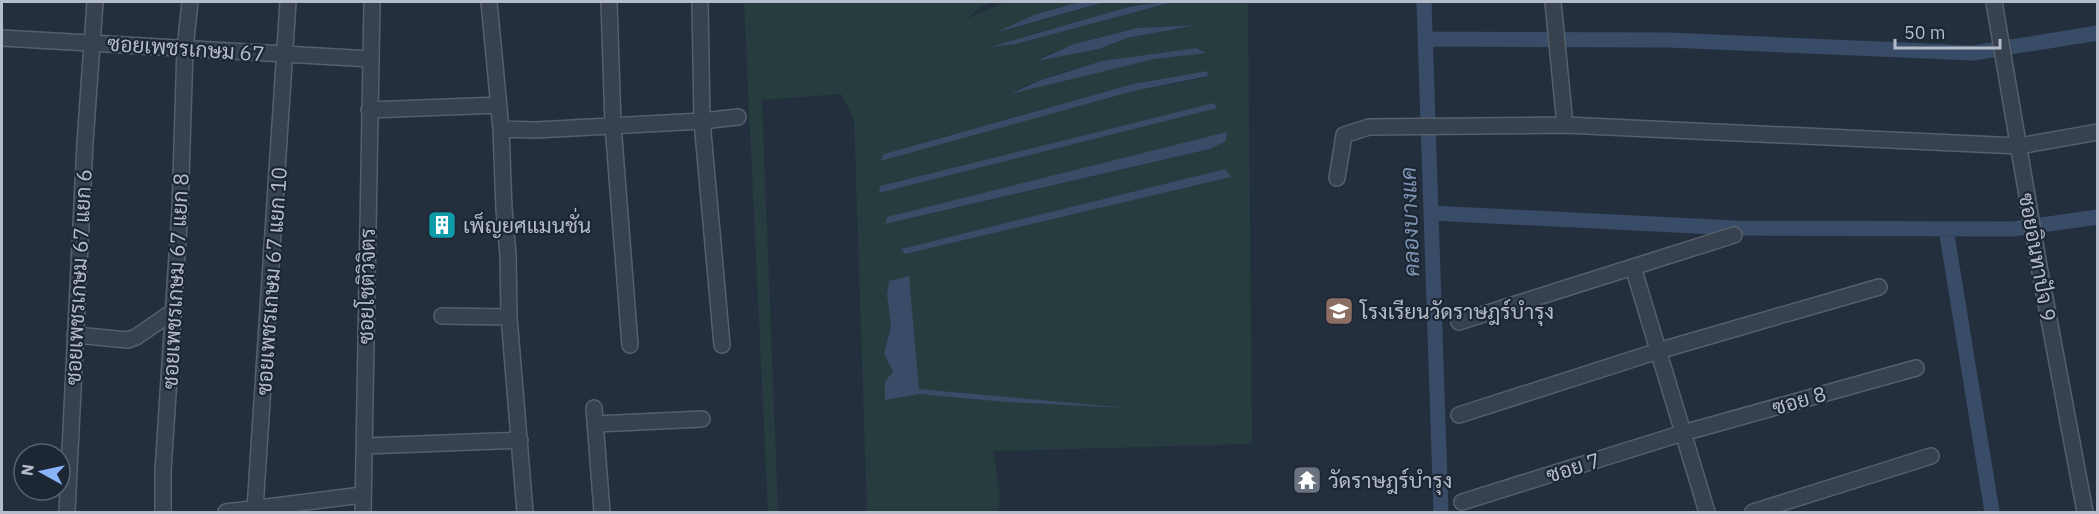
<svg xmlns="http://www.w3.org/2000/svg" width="2099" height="514" font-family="'IBM Plex Sans',Sarabun,sans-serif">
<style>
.green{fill:#263c3f;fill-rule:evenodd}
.water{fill:#394c67}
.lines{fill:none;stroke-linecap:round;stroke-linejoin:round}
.canal{stroke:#394c67;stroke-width:15}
.street-casing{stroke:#565f6c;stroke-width:18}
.street{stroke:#38414e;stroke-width:15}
.labels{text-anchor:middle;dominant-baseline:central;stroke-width:4.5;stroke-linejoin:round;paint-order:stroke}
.street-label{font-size:21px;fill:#b4bcc9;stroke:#1d2633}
.poi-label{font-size:21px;fill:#b4bcc9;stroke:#1d2633;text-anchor:start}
.water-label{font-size:22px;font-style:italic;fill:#7c92b1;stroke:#1d2633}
</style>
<rect width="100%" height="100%" fill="#242f3e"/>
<path class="green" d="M 744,2 L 994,2 L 983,6 L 965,19 L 1006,2 L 1080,2 L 1036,14 L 1000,32 L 1105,2 L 1162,2 L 1128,7 L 994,46 L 1016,44 L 1173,2 L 1248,2 L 1252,444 L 993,451 L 1000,495 L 998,512 L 867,512 L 854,119 L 841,94 L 762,100 L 778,512 L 768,512 ZM 1190,26 L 1127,38 L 1099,49 L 1039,59 C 1086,38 1137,24 1190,26 ZM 1196,48 L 1205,52 L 1155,59 L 1014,92 C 1070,63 1134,57 1196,48 ZM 1207,71 L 1208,77 L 1134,91 L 880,160 L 884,154 L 1133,84 ZM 1225,141 L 1210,149 L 886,224 ZM 1225,169 L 1230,177 L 905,254 L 902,249 ZM 891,327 L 919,389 L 1107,407 L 919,394 L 904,396 L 884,353 Z"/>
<path class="water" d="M 1080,2 L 1105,2 L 995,33 L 1036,14 Z
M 1162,2 L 1173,2 L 1016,44 L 990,47 L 1128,7 Z
M 1196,25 L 1127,38 L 1099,49 L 1036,61 L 1074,44 L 1137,28 Z
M 1196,48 L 1206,53 L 1155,59 L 1010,94 L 1041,80 L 1102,61 Z
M 1207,71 L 1208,76 L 1134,91 L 880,161 L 884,154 L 1133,84 Z
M 1214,103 L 1217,108 L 879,193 L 880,186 Z
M 1227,132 L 1226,141 L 1210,149 L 885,224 L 887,217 Z
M 1225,169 L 1231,177 L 905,254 L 901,249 Z
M 909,276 L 919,389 L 1127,408 L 1006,402 L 919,394 L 885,400 L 885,381 L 893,372 L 884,353 L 891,327 L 887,294 L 889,281 Z"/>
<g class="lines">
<path class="canal" d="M 1424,2 L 1441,512
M 1426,39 L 1668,40 L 1973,53 L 2098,33
M 1431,213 L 1735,228 L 2013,229 L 2098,217
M 1946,229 L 1992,512"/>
<g class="street-casing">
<path id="street" d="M 489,2 L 501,129 L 504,209 L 508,255 L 509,317 L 525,512
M 609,2 L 613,125 L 630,345
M 700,2 L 702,121 L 722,345
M 1553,2 L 1565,125
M 1994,2 L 2039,266 L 2085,512
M 2,38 L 371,59
M 369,110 L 499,105
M 501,129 L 536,130 L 702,121 L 738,117
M 1337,178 L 1344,135 L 1369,127 L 1565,125 L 2019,146 L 2098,132
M 1633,267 L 1707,512
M 442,316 L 509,317
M 1459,322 L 1734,235
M 75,335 L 128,340 L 136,337 L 168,315
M 594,408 L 602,512
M 1459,415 L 1658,351 L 1879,287
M 596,424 L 702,419
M 365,446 L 520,440
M 1462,502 L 1683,433 L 1916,368
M 255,509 L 288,2
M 67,512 L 85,143 L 95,2
M 163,512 L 163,471 L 180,209 L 185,49 L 190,2
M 226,512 L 362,495
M 363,512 L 372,2
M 1753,512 L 1931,456"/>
</g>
<use href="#street" class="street"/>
</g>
<defs>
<g id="building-square" transform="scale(1.5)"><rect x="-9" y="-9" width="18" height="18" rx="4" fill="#0f9aa8" stroke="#1d2633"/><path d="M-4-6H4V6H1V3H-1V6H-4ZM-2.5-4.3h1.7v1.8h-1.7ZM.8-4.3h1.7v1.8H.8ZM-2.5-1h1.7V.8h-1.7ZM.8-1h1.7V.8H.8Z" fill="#fff"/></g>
<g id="school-square" transform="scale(1.5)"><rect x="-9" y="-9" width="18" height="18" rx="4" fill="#8d6e63" stroke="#1d2633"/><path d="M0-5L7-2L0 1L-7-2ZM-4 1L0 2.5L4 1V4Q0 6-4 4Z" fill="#fff"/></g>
<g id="temple-square" transform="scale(1.5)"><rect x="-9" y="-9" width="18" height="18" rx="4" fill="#6b7280" stroke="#1d2633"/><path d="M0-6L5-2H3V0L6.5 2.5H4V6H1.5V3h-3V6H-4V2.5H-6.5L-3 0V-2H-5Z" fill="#fff"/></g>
</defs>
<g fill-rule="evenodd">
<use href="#building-square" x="442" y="225"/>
<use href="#school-square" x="1339" y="311"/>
<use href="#temple-square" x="1307" y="480"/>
</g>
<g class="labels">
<g class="street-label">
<text transform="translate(186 48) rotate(4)">ซอยเพชรเกษม 67</text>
<text transform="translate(2038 257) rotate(80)">ซอยอินทาปัจ 9</text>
<text transform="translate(78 277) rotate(-87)">ซอยเพชรเกษม 67 แยก 6</text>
<text transform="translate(175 281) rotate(-87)">ซอยเพชรเกษม 67 แยก 8</text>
<text transform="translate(271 281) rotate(-86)">ซอยเพชรเกษม 67 แยก 10</text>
<text transform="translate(366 286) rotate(-89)">ซอยโชติวิจิตร</text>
<text transform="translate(1799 400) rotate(-16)">ซอย 8</text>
<text transform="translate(1573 467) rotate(-17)">ซอย 7</text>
</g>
<g class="poi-label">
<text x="463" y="225">เพ็ญยศแมนชั่น</text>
<text x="1360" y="311">โรงเรียนวัดราษฎร์บำรุง</text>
<text x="1328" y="480">วัดราษฎร์บำรุง</text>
</g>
<g class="water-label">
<text transform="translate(1409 222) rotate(-92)">คลองบางแค</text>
</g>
</g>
<rect width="2099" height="514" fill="none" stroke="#b4bcc9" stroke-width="6"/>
<g transform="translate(42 472) rotate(278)"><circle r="28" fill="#1d2633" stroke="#59626f" stroke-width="1.5"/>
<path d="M0-4.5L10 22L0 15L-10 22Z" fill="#8ab4f8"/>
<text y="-9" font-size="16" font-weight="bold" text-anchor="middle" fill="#b4bcc9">N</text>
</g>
<path d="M1895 39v9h105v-9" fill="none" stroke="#b4bcc9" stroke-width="3"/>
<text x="1904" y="39" font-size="18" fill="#b4bcc9" stroke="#1d2633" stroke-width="4.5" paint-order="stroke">50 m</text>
</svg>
